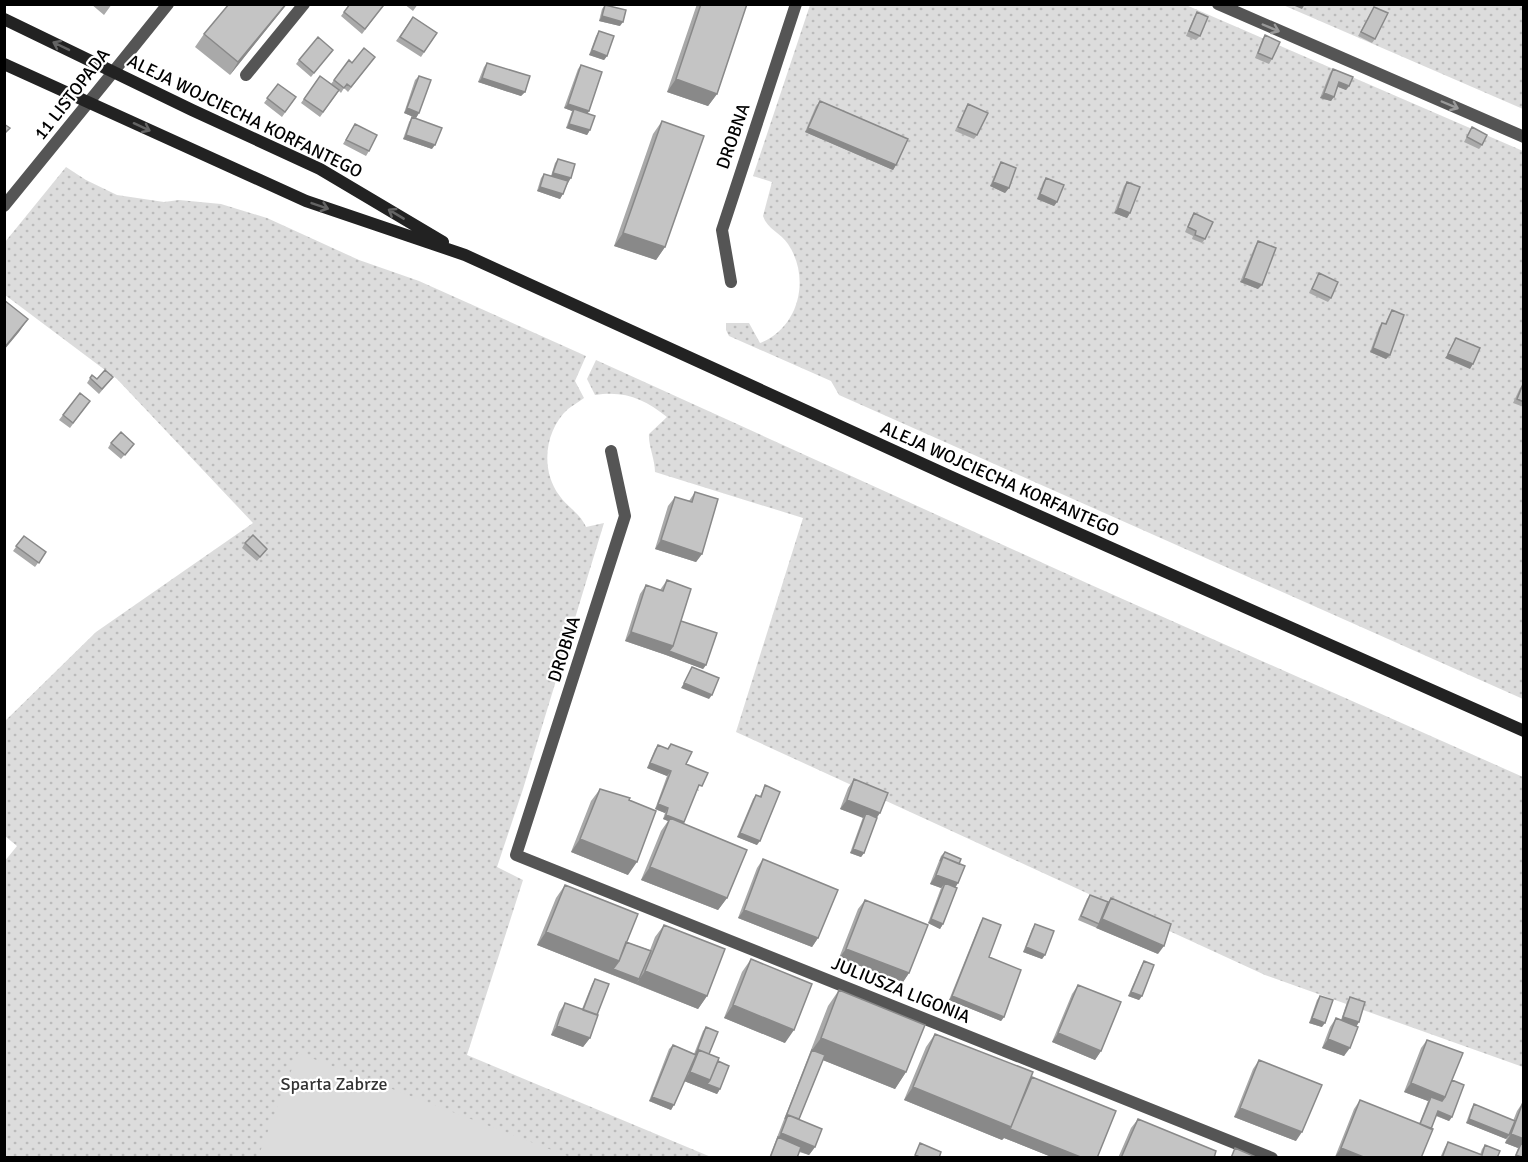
<svg xmlns="http://www.w3.org/2000/svg" width="1528" height="1162" font-family="Signika,sans-serif">
<style>
.green{fill:url(#green-dots)}
.pitch{fill:#dcdcdc}
.lines{fill:none;stroke-linecap:round;stroke-linejoin:round}
.service{stroke:#555;stroke-width:12}
.minor{stroke:#555;stroke-width:12}
.tertiary{stroke:#555;stroke-width:12}
.secondary{stroke:#222;stroke-width:12}
.wall{fill:#a9a9a9}
.shaded-wall{fill:#898989}
.building{fill:#c4c4c4;stroke:#898989;stroke-width:1.5}
.oneway{stroke:#999}
.oneway2{stroke:#646464}
.labels{text-anchor:middle;dominant-baseline:central;stroke-width:4.5;stroke-linejoin:round;paint-order:stroke}
.street-label{font-size:18px;fill:#000;stroke:#fff}
.park-label{font-size:18px;fill:#333;stroke:#fff}
</style>
<defs>
<pattern id="green-dots" width="8" height="8" patternUnits="userSpaceOnUse" patternTransform="scale(1.5)"><rect width="8" height="8" fill="#dcdcdc"/><path d="M2 2h.1M6 6h.1" fill="none" stroke="#bbb" stroke-width="1.8" stroke-linecap="round"/></pattern>
</defs>
<rect width="100%" height="100%" fill="#fff"/>
<path class="green" d="M 810,5 L 1186,5 L 1523,151 L 1523,699 L 839,395 L 831,381 L 729,336 L 726,330 L 726,323 L 749,323 L 760,343 C 799,328 811,278 788,244 C 781,233 767,229 763,216 L 772,182 L 753,176 Z
M 1283,5 L 1523,5 L 1523,109 Z
M 66,167 L 86,180 L 117,195 L 164,202 L 179,200 L 221,204 L 267,218 L 359,260 L 419,281 L 586,356 L 575,381 L 584,398 C 579,402 573,405 568,409 C 545,430 540,469 559,495 C 567,507 580,513 586,527 L 604,523 L 523,789 L 497,867 L 523,880 L 467,1055 L 711,1157 L 5,1157 L 4,862 L 17,846 L 5,836 L 4,722 L 96,632 L 253,523 L 117,379 L 5,295 L 5,242 Z
M 596,360 L 1089,584 L 1523,777 L 1523,1067 L 1265,975 L 736,732 L 803,518 L 655,472 C 655,459 648,445 649,434 L 667,417 C 645,399 624,390 595,395 L 587,379 Z"/>
<path class="pitch" d="M 298,1053 L 570,1157 L 258,1157 Z"/>
<g class="lines">
<path class="service" d="M 246,75 L 304,4"/>
<path class="minor" d="M 1218,4 L 1524,137
M 114,71 L 168,4
M 731,282 L 722,230 L 796,4
M 611,451 L 625,516 L 516,855 L 1272,1158"/>
<path class="tertiary" d="M 4,206 L 114,71"/>
<path class="secondary" d="M 4,19 L 192,110 L 320,169 L 443,242
M 4,64 L 306,201 L 465,255 L 956,479 L 1524,731"/>
</g>
<path class="wall" d="M 91,4 L 112,4 L 104,15 Z
M 287,4 L 230,75 L 195,47 L 204,34 Z
M 350,4 L 383,6 L 362,34 L 341,16 Z
M 404,4 L 418,4 L 413,11 Z
M 697,4 L 747,4 L 717,94 L 708,106 L 667,92 Z
M 605,5 L 620,26 L 599,21 L 602,9 Z
M 1374,7 L 1375,39 L 1372,43 L 1358,36 Z
M 1197,12 L 1200,36 L 1196,40 L 1186,36 L 1194,17 Z
M 413,17 L 437,33 L 421,57 L 396,41 Z
M 599,31 L 607,56 L 604,60 L 589,55 L 596,36 Z
M 1265,35 L 1272,59 L 1269,64 L 1255,58 L 1262,40 Z
M 333,50 L 311,77 L 296,64 L 299,60 Z
M 375,57 L 348,92 L 344,88 L 341,93 L 339,91 L 320,117 L 301,103 L 320,76 L 331,84 L 349,60 L 352,63 Z
M 487,63 L 525,92 L 521,96 L 478,82 L 484,67 Z
M 581,65 L 589,111 L 588,113 L 590,130 L 587,135 L 566,128 L 572,111 L 564,108 L 578,69 Z
M 1333,69 L 1349,86 L 1346,90 L 1338,87 L 1331,101 L 1320,98 L 1330,73 Z
M 419,76 L 419,113 L 416,118 L 404,113 L 415,80 Z
M 278,84 L 296,97 L 282,117 L 264,103 Z
M 820,101 L 896,165 L 893,170 L 805,132 L 816,106 Z
M 968,104 L 977,135 L 974,139 L 955,131 L 965,109 Z
M 412,117 L 432,149 L 403,139 L 409,122 Z
M 662,121 L 665,247 L 656,260 L 614,246 L 653,134 Z
M 355,124 L 369,151 L 366,156 L 343,144 Z
M 1472,127 L 1482,145 L 1479,149 L 1464,142 Z
M 558,159 L 568,183 L 560,199 L 537,191 L 541,178 L 544,174 L 551,176 L 555,163 Z
M 1001,162 L 1009,188 L 1005,193 L 990,186 L 998,167 Z
M 1046,178 L 1057,202 L 1054,206 L 1037,199 L 1043,182 Z
M 1127,182 L 1130,213 L 1127,218 L 1114,213 L 1124,186 Z
M 1194,213 L 1205,239 L 1202,243 L 1192,239 L 1193,236 L 1185,232 L 1191,218 Z
M 1258,241 L 1258,289 L 1240,282 L 1255,246 Z
M 1319,273 L 1331,298 L 1328,302 L 1309,293 Z
M 1392,310 L 1390,355 L 1386,359 L 1370,352 L 1379,327 L 1382,323 L 1385,324 L 1389,315 Z
M 92,375 L 97,379 L 110,381 L 99,394 L 87,383 Z
M 1524,384 L 1524,407 L 1513,403 L 1520,388 Z
M 80,393 L 90,401 L 70,428 L 59,420 Z
M 111,443 L 134,444 L 121,459 L 108,448 Z
M 695,492 L 702,554 L 696,562 L 655,549 L 668,506 L 675,497 L 689,501 Z
M 24,536 L 46,552 L 35,567 L 13,551 Z
M 245,543 L 267,549 L 257,561 L 242,548 Z
M 667,580 L 681,621 L 706,665 L 703,669 L 666,655 L 625,641 L 640,594 L 646,585 L 660,590 Z
M 671,744 L 686,764 L 699,791 L 697,790 L 683,823 L 727,898 L 718,910 L 641,880 L 661,831 L 668,821 L 663,819 L 665,813 L 655,809 L 667,776 L 647,768 L 655,749 L 658,745 L 667,749 Z
M 854,779 L 877,818 L 864,853 L 861,857 L 850,853 L 863,817 L 840,809 L 848,788 Z
M 765,785 L 757,845 L 737,837 L 753,799 L 756,795 L 760,796 Z
M 600,789 L 629,800 L 628,875 L 571,852 L 591,801 Z
M 945,852 L 959,864 L 958,883 L 955,888 L 943,924 L 940,929 L 928,923 L 941,888 L 930,884 L 941,856 Z
M 763,859 L 818,938 L 812,947 L 738,918 L 757,868 Z
M 565,885 L 626,942 L 650,950 L 655,937 L 664,925 L 707,996 L 698,1009 L 537,945 L 556,898 Z
M 1090,895 L 1108,902 L 1111,898 L 1158,954 L 1078,920 L 1087,899 Z
M 865,900 L 909,973 L 903,982 L 839,958 L 858,909 Z
M 983,918 L 989,957 L 1004,1017 L 1001,1021 L 949,1000 L 980,923 Z
M 1035,924 L 1045,955 L 1042,959 L 1023,952 L 1032,929 Z
M 751,959 L 785,1043 L 724,1018 L 742,972 Z
M 1144,961 L 1142,996 L 1139,1000 L 1128,996 L 1141,966 Z
M 595,979 L 597,1015 L 590,1038 L 583,1047 L 551,1035 L 559,1012 L 565,1003 L 582,1009 L 592,984 Z
M 1078,985 L 1101,1051 L 1095,1060 L 1052,1042 L 1072,994 Z
M 839,990 L 906,1072 L 895,1089 L 823,1060 L 799,1119 L 815,1147 L 809,1155 L 799,1152 L 797,1158 L 769,1158 L 828,1006 Z
M 1320,996 L 1322,1027 L 1309,1023 L 1317,1000 Z
M 1350,997 L 1359,1022 L 1356,1026 L 1344,1056 L 1322,1048 L 1330,1027 L 1336,1018 L 1341,1020 L 1347,1002 Z
M 706,1027 L 709,1054 L 718,1061 L 720,1089 L 717,1094 L 684,1081 L 671,1110 L 649,1101 L 669,1049 L 673,1045 L 694,1054 L 703,1031 Z
M 935,1034 L 1032,1077 L 1097,1158 L 1054,1158 L 1004,1138 L 1002,1140 L 904,1100 L 926,1047 Z
M 1427,1040 L 1452,1080 L 1452,1117 L 1449,1121 L 1436,1116 L 1421,1158 L 1337,1158 L 1335,1157 L 1354,1109 L 1360,1100 L 1419,1124 L 1428,1101 L 1404,1092 L 1421,1048 Z
M 1259,1060 L 1296,1141 L 1234,1117 L 1253,1069 Z
M 1523,1102 L 1524,1158 L 1514,1158 L 1518,1148 L 1505,1143 L 1507,1138 L 1506,1139 L 1466,1123 L 1471,1109 L 1474,1104 L 1513,1121 L 1517,1111 Z
M 1138,1119 L 1214,1158 L 1118,1158 L 1131,1128 Z
M 1448,1142 L 1480,1155 L 1482,1149 L 1485,1145 L 1497,1158 L 1440,1158 L 1445,1147 Z"/>
<path class="shaded-wall" d="M 286,4 L 287,4 L 230,75 L 238,62 Z
M 1290,4 L 1305,4 L 1302,9 Z
M 602,16 L 623,22 L 620,26 L 599,21 Z
M 592,50 L 607,56 L 604,60 L 589,55 Z
M 482,78 L 525,92 L 521,96 L 478,82 Z
M 676,79 L 717,94 L 708,106 L 667,92 Z
M 1339,82 L 1349,86 L 1346,90 L 1336,86 Z
M 1324,93 L 1334,97 L 1331,101 L 1320,98 Z
M 568,104 L 589,111 L 586,116 L 574,109 L 572,111 L 564,108 Z
M 407,108 L 419,113 L 416,118 L 404,113 Z
M 569,124 L 590,130 L 587,135 L 566,128 Z
M 808,128 L 896,165 L 893,170 L 805,132 Z
M 406,135 L 435,145 L 432,149 L 403,139 Z
M 553,173 L 571,178 L 568,183 L 550,178 Z
M 993,182 L 1009,188 L 1005,193 L 990,186 Z
M 540,187 L 563,194 L 560,199 L 537,191 Z
M 1040,194 L 1057,202 L 1054,206 L 1037,199 Z
M 1118,208 L 1130,213 L 1127,218 L 1114,213 Z
M 623,233 L 665,247 L 656,260 L 614,246 Z
M 1244,278 L 1262,285 L 1258,289 L 1240,282 Z
M 28,319 L 19,332 L 4,350 L 4,348 Z
M 1373,348 L 1390,355 L 1386,359 L 1370,352 Z
M 1448,354 L 1473,364 L 1470,369 L 1445,358 Z
M 661,540 L 702,554 L 696,562 L 655,549 Z
M 631,632 L 673,646 L 706,665 L 703,669 L 666,655 L 625,641 Z
M 684,683 L 712,695 L 709,699 L 681,688 Z
M 650,763 L 671,771 L 667,776 L 647,768 Z
M 847,800 L 880,813 L 874,822 L 866,813 L 863,818 L 840,809 Z
M 658,804 L 668,808 L 665,813 L 655,809 Z
M 666,815 L 684,822 L 681,827 L 670,818 L 668,821 L 663,819 Z
M 740,833 L 760,841 L 757,845 L 737,837 Z
M 580,839 L 637,862 L 628,875 L 571,852 Z
M 853,849 L 864,853 L 861,857 L 850,853 Z
M 650,867 L 727,898 L 718,910 L 641,880 Z
M 936,875 L 958,883 L 952,892 L 945,883 L 941,888 L 930,884 Z
M 744,910 L 818,938 L 812,947 L 738,918 Z
M 931,919 L 943,924 L 940,929 L 928,923 Z
M 1102,919 L 1164,946 L 1158,954 L 1096,928 Z
M 546,932 L 619,961 L 639,979 L 636,984 L 537,945 Z
M 1026,947 L 1045,955 L 1042,959 L 1023,952 Z
M 846,949 L 909,973 L 903,982 L 839,958 Z
M 645,971 L 707,996 L 698,1009 L 636,984 Z
M 1131,992 L 1142,996 L 1139,1000 L 1128,996 Z
M 952,996 L 1004,1017 L 1001,1021 L 949,1000 Z
M 733,1005 L 794,1030 L 785,1043 L 724,1018 Z
M 1343,1017 L 1359,1022 L 1356,1027 L 1340,1022 Z
M 1312,1018 L 1325,1023 L 1322,1027 L 1309,1023 Z
M 557,1026 L 590,1038 L 583,1047 L 551,1035 Z
M 1058,1033 L 1101,1051 L 1095,1060 L 1052,1042 Z
M 821,1038 L 906,1072 L 895,1089 L 810,1055 L 812,1050 Z
M 1328,1039 L 1350,1048 L 1344,1056 L 1322,1048 Z
M 690,1072 L 710,1080 L 720,1089 L 717,1094 L 684,1081 Z
M 1411,1083 L 1445,1097 L 1439,1106 L 1431,1097 L 1428,1101 L 1404,1092 Z
M 913,1087 L 1011,1127 L 1083,1158 L 1054,1158 L 1004,1138 L 1002,1140 L 904,1100 Z
M 652,1097 L 674,1105 L 671,1110 L 649,1101 Z
M 1240,1108 L 1302,1132 L 1296,1141 L 1234,1117 Z
M 1438,1111 L 1452,1117 L 1449,1121 L 1435,1115 Z
M 1469,1119 L 1509,1135 L 1506,1139 L 1466,1123 Z
M 781,1133 L 815,1147 L 809,1155 L 776,1142 Z
M 1511,1134 L 1524,1139 L 1524,1151 L 1521,1144 L 1518,1148 L 1505,1143 Z
M 1341,1148 L 1366,1158 L 1337,1158 L 1335,1157 Z"/>
<path class="building" d="M 229,4 L 286,4 L 238,62 L 204,34 Z
M 350,4 L 381,4 L 383,6 L 365,29 L 344,12 Z
M 701,4 L 747,4 L 717,94 L 676,79 Z
M 605,5 L 626,10 L 623,22 L 602,16 Z
M 1374,7 L 1388,13 L 1375,39 L 1361,32 Z
M 1197,12 L 1208,17 L 1200,36 L 1189,31 Z
M 413,17 L 437,33 L 424,52 L 400,37 Z
M 599,31 L 614,36 L 607,56 L 592,50 Z
M 1265,35 L 1280,42 L 1272,59 L 1258,53 Z
M 318,37 L 333,50 L 314,73 L 299,60 Z
M 364,48 L 375,57 L 351,87 L 347,84 L 344,88 L 334,80 L 349,60 L 352,63 Z
M 487,63 L 530,76 L 525,92 L 482,78 Z
M 581,65 L 602,72 L 589,111 L 568,104 Z
M 1333,69 L 1353,77 L 1349,86 L 1339,82 L 1334,97 L 1324,93 Z
M 320,76 L 339,90 L 323,112 L 304,99 Z
M 419,76 L 431,80 L 419,113 L 407,108 Z
M 278,84 L 296,97 L 285,112 L 267,98 Z
M 820,101 L 908,139 L 896,165 L 808,128 Z
M 968,104 L 988,113 L 977,135 L 958,127 Z
M 574,109 L 595,116 L 590,130 L 569,124 Z
M 412,117 L 442,128 L 435,145 L 406,135 Z
M 662,121 L 704,136 L 665,247 L 623,233 Z
M 4,124 L 10,128 L 4,134 Z
M 355,124 L 377,135 L 369,151 L 346,140 Z
M 1472,127 L 1487,135 L 1482,145 L 1467,137 Z
M 558,159 L 575,164 L 571,178 L 553,173 Z
M 1001,162 L 1016,168 L 1009,188 L 993,182 Z
M 544,174 L 568,181 L 563,194 L 540,187 Z
M 1046,178 L 1064,185 L 1057,202 L 1040,194 Z
M 1127,182 L 1140,187 L 1130,213 L 1118,208 Z
M 1194,213 L 1213,222 L 1205,239 L 1195,235 L 1196,231 L 1188,227 Z
M 1258,241 L 1276,248 L 1262,285 L 1244,278 Z
M 1319,273 L 1338,282 L 1331,298 L 1312,289 Z
M 4,300 L 28,319 L 4,348 Z
M 1392,310 L 1404,315 L 1390,355 L 1373,348 L 1382,323 L 1386,324 Z
M 1456,338 L 1480,348 L 1473,364 L 1448,354 Z
M 105,370 L 113,377 L 102,389 L 90,378 L 92,375 L 97,379 Z
M 1523,384 L 1524,384 L 1524,402 L 1517,399 Z
M 80,393 L 90,401 L 73,423 L 63,415 Z
M 121,432 L 134,444 L 125,455 L 111,443 Z
M 695,492 L 718,499 L 702,554 L 661,540 L 675,497 L 692,502 Z
M 253,535 L 267,549 L 260,557 L 245,543 Z
M 24,536 L 46,552 L 39,563 L 16,546 Z
M 667,580 L 691,589 L 673,646 L 631,632 L 646,585 L 663,591 Z
M 681,621 L 717,633 L 706,665 L 669,651 L 673,646 Z
M 692,667 L 719,678 L 712,695 L 684,683 Z
M 671,744 L 692,752 L 686,764 L 708,773 L 702,786 L 699,785 L 684,822 L 666,815 L 668,808 L 658,804 L 671,771 L 650,763 L 658,745 L 668,749 Z
M 854,779 L 888,793 L 880,813 L 847,800 Z
M 765,785 L 780,792 L 760,841 L 740,833 L 756,795 L 761,797 Z
M 600,789 L 630,798 L 629,800 L 656,811 L 637,862 L 580,839 Z
M 866,813 L 877,818 L 864,853 L 853,849 Z
M 670,818 L 747,850 L 727,898 L 650,867 Z
M 945,852 L 961,859 L 959,864 L 943,857 L 940,861 Z
M 943,857 L 965,866 L 958,883 L 936,875 Z
M 763,859 L 838,890 L 818,938 L 744,910 Z
M 945,883 L 957,888 L 943,924 L 931,919 Z
M 565,885 L 638,914 L 619,961 L 546,932 Z
M 1090,895 L 1108,902 L 1099,924 L 1081,916 Z
M 1111,898 L 1171,924 L 1164,946 L 1102,919 Z
M 865,900 L 928,925 L 909,973 L 846,949 Z
M 983,918 L 1001,925 L 989,957 L 1021,970 L 1004,1017 L 952,996 Z
M 1035,924 L 1054,931 L 1045,955 L 1026,947 Z
M 664,925 L 725,949 L 707,996 L 645,971 Z
M 626,942 L 651,951 L 639,979 L 613,969 L 619,961 Z
M 751,959 L 812,984 L 794,1030 L 733,1005 Z
M 1144,961 L 1154,965 L 1142,996 L 1131,992 Z
M 595,979 L 609,984 L 597,1015 L 583,1010 Z
M 1078,985 L 1121,1002 L 1101,1051 L 1058,1033 Z
M 839,990 L 925,1025 L 906,1072 L 821,1038 Z
M 1320,996 L 1333,1000 L 1325,1023 L 1312,1018 Z
M 1350,997 L 1365,1002 L 1359,1022 L 1343,1017 Z
M 565,1003 L 598,1015 L 590,1038 L 557,1026 Z
M 1336,1018 L 1358,1027 L 1350,1048 L 1328,1039 Z
M 706,1027 L 718,1032 L 709,1054 L 699,1050 L 696,1054 Z
M 935,1034 L 1033,1072 L 1011,1127 L 913,1087 Z
M 1427,1040 L 1463,1053 L 1445,1097 L 1411,1083 Z
M 673,1045 L 696,1055 L 674,1105 L 652,1097 Z
M 699,1050 L 719,1058 L 710,1080 L 690,1072 Z
M 812,1050 L 825,1055 L 799,1119 L 788,1115 L 785,1119 Z
M 1259,1060 L 1322,1085 L 1302,1132 L 1240,1108 Z
M 718,1061 L 729,1066 L 720,1089 L 707,1084 L 710,1080 Z
M 1032,1077 L 1116,1111 L 1097,1158 L 1083,1158 L 1010,1129 Z
M 1452,1080 L 1464,1085 L 1452,1117 L 1438,1111 L 1431,1129 L 1420,1124 L 1431,1097 L 1442,1101 L 1445,1097 Z
M 1360,1100 L 1433,1129 L 1421,1158 L 1366,1158 L 1341,1148 Z
M 1523,1102 L 1524,1102 L 1524,1139 L 1511,1134 Z
M 1474,1104 L 1515,1121 L 1509,1135 L 1469,1119 Z
M 788,1115 L 822,1129 L 815,1147 L 781,1133 Z
M 1138,1119 L 1216,1151 L 1214,1158 L 1121,1158 Z
M 778,1137 L 801,1147 L 797,1158 L 770,1158 Z
M 1448,1142 L 1482,1155 L 1485,1145 L 1500,1151 L 1497,1158 L 1442,1158 Z
M 920,1143 L 941,1152 L 939,1158 L 922,1158 L 915,1155 Z
M 1521,1144 L 1524,1145 L 1524,1158 L 1516,1155 Z
M 1235,1148 L 1258,1158 L 1231,1158 Z"/>
<defs><path id="oneway-shaft" d="M-6 0H5M1.5-3L5.5 0L1.5 3" fill="none" stroke-width="1.6" stroke-linecap="round" stroke-linejoin="round" transform="scale(1.5)"/></defs>
<g class="oneway">
<use href="#oneway-shaft" transform="translate(1271 28) rotate(23)"/>
<use href="#oneway-shaft" transform="translate(1450 105) rotate(23)"/>
</g>
<g class="oneway2">
<use href="#oneway-shaft" transform="translate(61 46) rotate(-154)"/>
<use href="#oneway-shaft" transform="translate(142 127) rotate(25)"/>
<use href="#oneway-shaft" transform="translate(320 206) rotate(19)"/>
<use href="#oneway-shaft" transform="translate(396 214) rotate(-149)"/>
</g>
<g class="labels">
<g class="street-label">
<text transform="translate(72 94) rotate(-52)">11 LISTOPADA</text>
<text transform="translate(245 116) rotate(26)">ALEJA WOJCIECHA KORFANTEGO</text>
<text transform="translate(733 136) rotate(-71)">DROBNA</text>
<text transform="translate(1000 479) rotate(24)">ALEJA WOJCIECHA KORFANTEGO</text>
<text transform="translate(564 649) rotate(-72)">DROBNA</text>
<text transform="translate(901 990) rotate(22)">JULIUSZA LIGONIA</text>
</g>
<g class="park-label">
<text x="334" y="1084">Sparta Zabrze</text>
</g>
</g>
<rect width="1528" height="1162" fill="none" stroke="#000000" stroke-width="12"/>
</svg>
